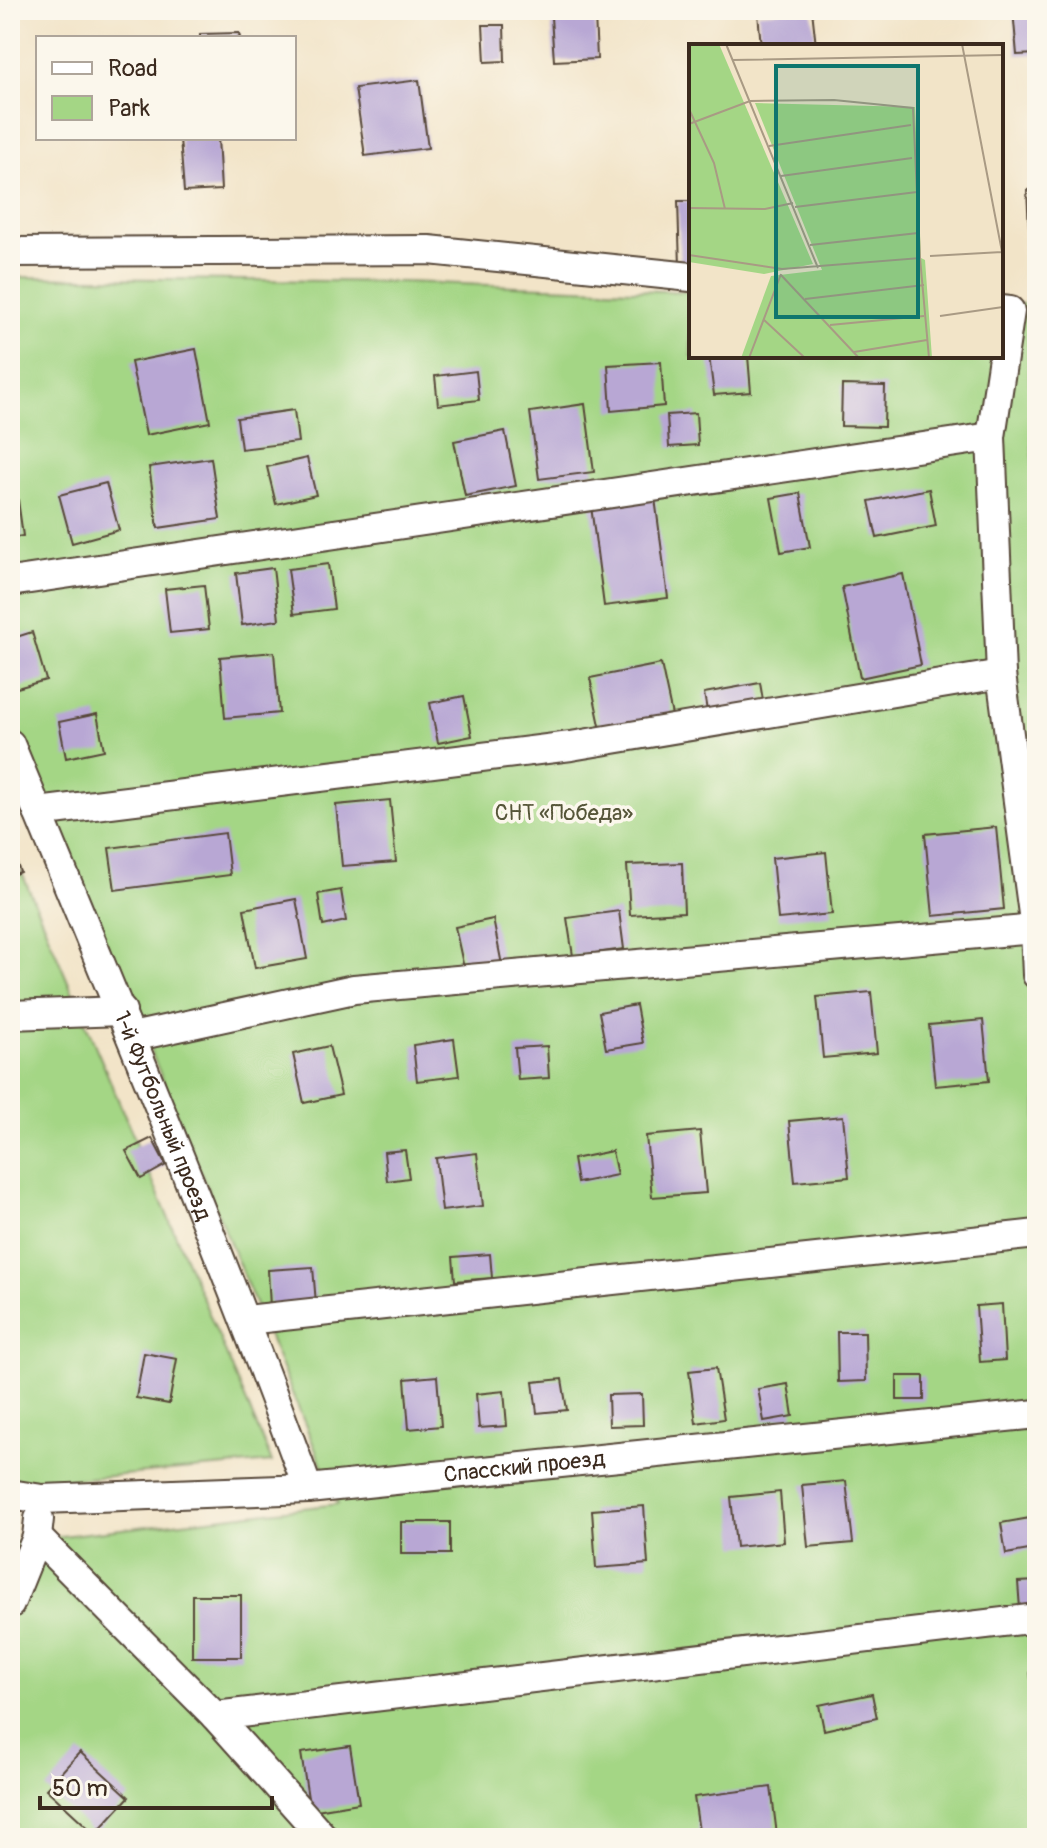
<svg xmlns="http://www.w3.org/2000/svg" width="1047" height="1848" font-family="Pangolin,sans-serif">
<style>
.green{fill:#a4d685;stroke:#708052;stroke-width:2}
.building{fill:#b8a7d4}
.lines{fill:none;stroke-linecap:round;stroke-linejoin:round}
.minor-casing{stroke:#564638;stroke-width:32}
.minor{stroke:#fff;stroke-width:28}
.labels{text-anchor:middle;dominant-baseline:central;stroke-width:7;stroke-linejoin:round;paint-order:stroke}
.park-label{font-size:22px;fill:#555538;stroke:#fbf7ec}
.street-label{font-size:22px;fill:#3b2a1e;stroke:#fbf7ec}
.inset-road{fill:none;stroke:#a99a84;stroke-width:2}
.view{fill:#0f766e;fill-opacity:0.15;stroke:#0f766e;stroke-width:4}
.inset-edge{fill:none;stroke:#3b2a1e;stroke-width:4}
</style>
<rect width="100%" height="100%" fill="#fbf7ec"/>
<filter id="ink" filterUnits="userSpaceOnUse"><feTurbulence type="fractalNoise" baseFrequency=".0125" numOctaves="2"/><feDisplacementMap in="SourceGraphic" scale="16" xChannelSelector="R" yChannelSelector="G"/><feConvolveMatrix kernelMatrix="1 2 1 2 8 2 1 2 1" color-interpolation-filters="sRGB"/></filter>
<filter id="wash" filterUnits="userSpaceOnUse"><feTurbulence type="fractalNoise" baseFrequency=".006" numOctaves="4" result="noise"/><feDisplacementMap in="SourceGraphic" scale="32" xChannelSelector="R" yChannelSelector="G"/><feGaussianBlur stdDeviation="1.8" result="paint"/><feColorMatrix in="noise" values="0 0 0 0 0 0 0 0 0 0 0 0 0 0 0 0 0 1.4 0 .05"/><feComposite in="paint" operator="in"/></filter>
<g filter="url(#wash)">
<rect width="100%" height="100%" fill="#f2e4c8"/>
<path class="green" d="M 10,277 L 402,282 L 691,292 L 691,356 L 1001,356 L 1001,303 L 1027,304 L 1037,575 L 1037,1838 L 10,1838 L 10,1542 L 338,1504 L 10,711 Z
M 10,845 L 272,1462 L 53,1481 L 10,1497 Z"/>
<g id="blocks">
<path class="building" d="M 791,10 L 812,10 L 816,46 L 761,46 L 758,13 Z
M 1013,10 L 1037,10 L 1037,54 L 1017,55 Z
M 595,15 L 597,59 L 554,61 L 551,17 Z
M 483,25 L 504,25 L 505,61 L 485,62 Z
M 239,33 L 240,38 L 200,38 L 200,34 Z
M 419,80 L 428,148 L 365,156 L 355,88 Z
M 180,138 L 218,138 L 221,190 L 184,192 Z
M 1037,189 L 1037,227 L 1029,228 L 1027,190 Z
M 678,201 L 691,201 L 691,266 L 680,267 Z
M 196,349 L 210,422 L 146,435 L 131,362 Z
M 709,356 L 748,356 L 751,392 L 714,395 Z
M 661,362 L 664,406 L 611,411 L 608,365 Z
M 476,371 L 479,400 L 438,405 L 435,376 Z
M 842,385 L 885,386 L 884,427 L 841,426 Z
M 585,404 L 594,472 L 539,479 L 530,412 Z
M 294,410 L 298,442 L 241,449 L 237,418 Z
M 696,413 L 698,445 L 669,447 L 667,415 Z
M 505,431 L 516,486 L 465,496 L 454,441 Z
M 10,446 L 18,480 L 10,481 Z
M 211,458 L 220,519 L 158,528 L 149,467 Z
M 307,458 L 316,495 L 276,504 L 267,467 Z
M 106,483 L 119,530 L 72,543 L 59,495 Z
M 929,489 L 936,526 L 877,538 L 869,501 Z
M 800,493 L 810,547 L 781,552 L 771,498 Z
M 655,498 L 668,598 L 604,606 L 591,506 Z
M 18,500 L 23,536 L 10,538 L 10,501 Z
M 328,564 L 334,609 L 294,614 L 288,569 Z
M 273,568 L 279,620 L 242,625 L 236,573 Z
M 903,574 L 921,665 L 860,678 L 842,587 Z
M 204,585 L 209,629 L 170,633 L 165,589 Z
M 32,632 L 46,680 L 17,688 L 10,666 L 10,639 Z
M 274,652 L 279,713 L 225,718 L 220,657 Z
M 661,664 L 673,720 L 602,735 L 590,678 Z
M 760,683 L 764,706 L 708,717 L 704,693 Z
M 464,696 L 472,736 L 438,743 L 430,703 Z
M 97,714 L 104,750 L 66,758 L 59,722 Z
M 390,800 L 396,862 L 342,866 L 336,805 Z
M 996,827 L 1004,909 L 933,916 L 925,834 Z
M 225,833 L 230,875 L 115,890 L 109,848 Z
M 10,846 L 20,872 L 10,876 Z
M 826,852 L 832,914 L 778,919 L 772,858 Z
M 682,863 L 684,912 L 630,915 L 627,865 Z
M 341,890 L 346,921 L 323,926 L 318,894 Z
M 296,899 L 307,959 L 255,968 L 244,909 Z
M 619,911 L 624,949 L 573,956 L 567,918 Z
M 493,919 L 502,965 L 465,973 L 455,927 Z
M 871,992 L 877,1053 L 823,1058 L 817,997 Z
M 636,1005 L 643,1043 L 606,1049 L 599,1012 Z
M 983,1020 L 989,1081 L 935,1086 L 929,1025 Z
M 454,1039 L 459,1076 L 417,1081 L 413,1045 Z
M 329,1046 L 341,1095 L 304,1103 L 293,1054 Z
M 547,1046 L 549,1078 L 518,1080 L 515,1048 Z
M 843,1116 L 849,1177 L 795,1182 L 789,1121 Z
M 700,1131 L 706,1193 L 652,1197 L 646,1136 Z
M 152,1138 L 166,1165 L 141,1179 L 126,1151 Z
M 405,1150 L 409,1178 L 387,1181 L 384,1152 Z
M 612,1151 L 617,1175 L 577,1183 L 573,1159 Z
M 477,1153 L 483,1206 L 442,1211 L 436,1158 Z
M 490,1254 L 492,1278 L 455,1281 L 453,1257 Z
M 313,1267 L 316,1304 L 270,1307 L 268,1270 Z
M 1002,1304 L 1005,1360 L 980,1362 L 976,1306 Z
M 837,1332 L 865,1332 L 866,1381 L 838,1382 Z
M 144,1353 L 177,1359 L 169,1404 L 136,1398 Z
M 716,1368 L 724,1419 L 696,1423 L 689,1371 Z
M 437,1376 L 441,1426 L 409,1429 L 405,1379 Z
M 897,1376 L 924,1376 L 924,1400 L 897,1400 Z
M 562,1379 L 567,1410 L 537,1413 L 533,1382 Z
M 788,1384 L 793,1416 L 764,1421 L 758,1389 Z
M 504,1391 L 507,1426 L 479,1428 L 476,1394 Z
M 642,1394 L 643,1425 L 609,1426 L 608,1395 Z
M 846,1481 L 853,1543 L 808,1547 L 802,1485 Z
M 780,1492 L 784,1542 L 736,1547 L 731,1497 Z
M 644,1506 L 648,1564 L 596,1568 L 592,1510 Z
M 1030,1518 L 1035,1549 L 1006,1554 L 1001,1523 Z
M 401,1522 L 450,1522 L 450,1554 L 401,1554 Z
M 1037,1581 L 1037,1607 L 1020,1609 L 1018,1582 Z
M 192,1595 L 241,1595 L 241,1657 L 192,1657 Z
M 1037,1670 L 1037,1717 L 1035,1717 L 1030,1671 Z
M 872,1694 L 877,1718 L 824,1730 L 819,1705 Z
M 350,1746 L 359,1803 L 310,1811 L 301,1753 Z
M 80,1752 L 129,1797 L 95,1834 L 46,1789 Z
M 771,1787 L 777,1835 L 754,1838 L 700,1838 L 694,1797 Z"/>
</g>
</g>
<g filter="url(#ink)">
<use href="#blocks" fill-opacity="0" stroke="#564638" stroke-width="2"/>
<g class="lines">
<g class="minor-casing">
<g id="minor">
<path d="M 10,252 L 429,250 L 691,277"/>
<path d="M 1001,310 L 1010,311 L 991,437 L 1001,674 L 1035,929 L 1037,975"/>
<path d="M 10,582 L 991,437"/>
<path id="s1" d="M 10,744 C 112,992 216,1238 308,1489"/>
<path d="M 38,812 L 571,746 L 1001,674"/>
<path d="M 10,1015 L 122,1011"/>
<path d="M 132,1037 L 354,989 L 1035,929"/>
<path d="M 246,1320 L 1037,1234"/>
<path id="s2" d="M 10,1494 L 42,1499 L 308,1489 L 1037,1414"/>
<path d="M 37,1537 L 215,1716 L 324,1838"/>
<path d="M 10,1604 L 37,1537 L 39,1519"/>
<path d="M 215,1716 L 1037,1618"/>
</g>
</g>
<use href="#minor" class="minor"/>
</g>
</g>
<g class="labels">
<g class="park-label">
<text x="564" y="813">СНТ «Победа»</text>
</g>
<g class="street-label">
<text stroke="none"><textPath href="#s1" startOffset="402">1-й Футбольный проезд</textPath></text>
<text stroke="none"><textPath href="#s2" startOffset="516">Спасский проезд</textPath></text>
</g>
</g>
<g transform="translate(689 44)">
<rect width="314" height="314" fill="#f2e4c8"/>
<path d="M 0,0 L 30,0 L 124,220 L 75,230 L 0,218 ZM 66,59 L 226,63 L 232,214 L 236,216 L 243,314 L 52,314 L 82,232 L 133,226 Z" fill="#a4d685"/>
<path class="inset-road" d="M 37,0 L 129,224M 273,0 L 314,213M 43,16 L 314,11M 0,65 L 25,119 L 36,165M 0,80 L 61,57 L 145,56 L 224,64 L 231,214M 80,102 L 222,81M 92,132 L 223,114M 106,163 L 228,148M 0,164 L 76,165 L 104,159M 121,201 L 229,189M 0,211 L 93,225 L 231,214 L 240,314M 241,212 L 313,208M 92,231 L 170,314M 116,255 L 235,241M 251,272 L 314,263M 74,275 L 116,314M 141,281 L 235,272M 165,308 L 238,296M 60,314 L 92,230"/>
<path class="view" d="M 87,22 L 229,22 L 229,273 L 87,273 Z"/>
<rect width="314" height="314" class="inset-edge"/>
</g>
<rect width="1047" height="1848" fill="none" stroke="#fbf7ec" stroke-width="40"/>
<rect x="36" y="36" width="260" height="104" fill="#fbf7ec" stroke="#aea59a" stroke-width="2"/>
<rect x="52" y="62" width="40" height="12" fill="#ffffff" stroke="#aea59a" stroke-width="2"/>
<text x="108" y="76" font-size="24" fill="#3b2a1e">Road</text>
<rect x="52" y="96" width="40" height="24" fill="#a4d685" stroke="#aea59a" stroke-width="2"/>
<text x="108" y="116" font-size="24" fill="#3b2a1e">Park</text>
<path d="M40 1796v12h232v-12" fill="none" stroke="#3b2a1e" stroke-width="4"/>
<text x="52" y="1796" font-size="24" fill="#3b2a1e" stroke="#fbf7ec" stroke-width="6" paint-order="stroke">50 m</text>
</svg>
